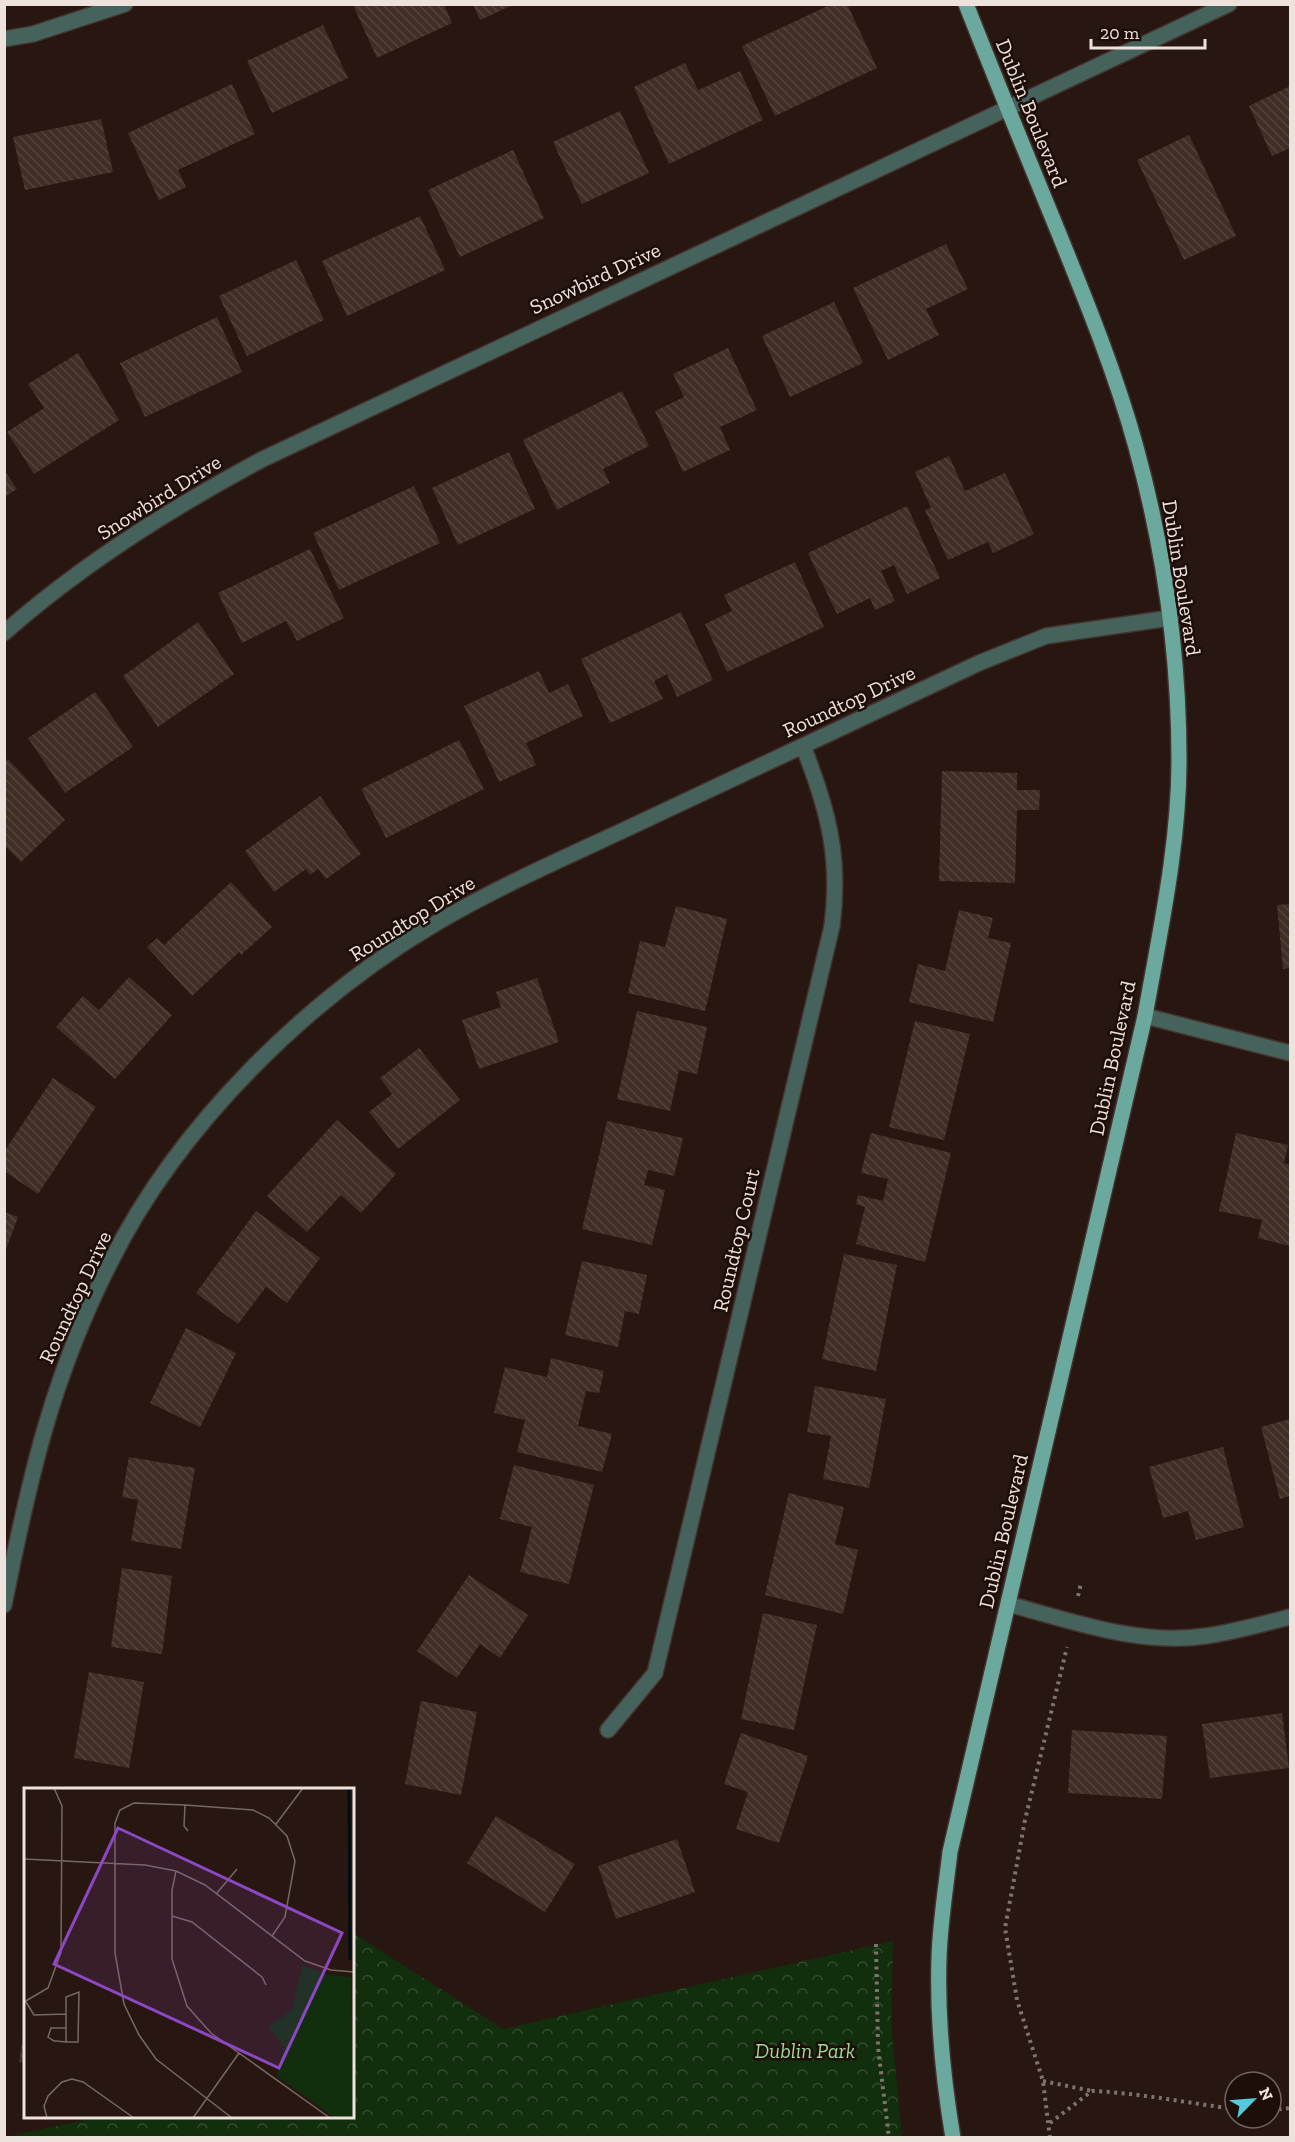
<svg xmlns="http://www.w3.org/2000/svg" width="1295" height="2142" font-family="'Zilla Slab',serif">
<style>
.park{fill:url(#park-crowns)}
.building{fill:url(#building-back-hatch)}
.lines{fill:none;stroke-linecap:round;stroke-linejoin:round}
.minor-casing{stroke:#44332d;stroke-width:18}
.major-casing{stroke:#44332d;stroke-width:18}
.path{stroke:#81726c;stroke-width:4;stroke-dasharray:3 4.5;stroke-linecap:butt}
.minor{stroke:#45625c;stroke-width:15}
.major{stroke:#6ba99e;stroke-width:15}
.labels{text-anchor:middle;dominant-baseline:central;stroke-width:5;stroke-linejoin:round;paint-order:stroke}
.street-label{font-size:21px;fill:#eee2dd;stroke:#1e0e08}
.park-label{font-size:21px;font-style:italic;fill:#9fd997;stroke:#1e0e08}
.inset-river{fill:none;stroke:#000c12;stroke-width:3}
.inset-road{fill:none;stroke:#776862;stroke-width:1.5}
.view{fill:#8c47c4;fill-opacity:0.15;stroke:#8c47c4;stroke-width:3}
.inset-edge{fill:none;stroke:#eee2dd;stroke-width:3}
</style>
<defs>
<pattern id="park-crowns" width="20" height="18" patternUnits="userSpaceOnUse" patternTransform="scale(1.5)"><rect width="20" height="18" fill="#112e0d"/><path d="M2 6a3 3 0 1 1 6 0M12 15a3 3 0 1 1 6 0" fill="none" stroke="#344c30"/></pattern>
<pattern id="building-back-hatch" width="6" height="6" patternUnits="userSpaceOnUse" patternTransform="scale(1.5)"><rect width="6" height="6" fill="#412f27"/><path d="M-1 5l2 2M0 0l6 6M5-1l2 2" fill="none" stroke="#54433c"/></pattern>
</defs>
<rect width="100%" height="100%" fill="#281710"/>
<path class="park" d="M 353,1933 L 503,2029 L 893,1941 L 891,2022 L 902,2137 L 5,2137 L 100,2117 L 352,2116 Z"/>
<path class="building" d="M 444,4 L 452,23 L 377,58 L 353,5 Z
M 473,4 L 515,4 L 480,20 Z
M 832,4 L 847,4 L 877,68 L 775,116 L 742,46 Z
M 323,25 L 348,78 L 272,113 L 247,61 Z
M 685,63 L 698,90 L 740,71 L 763,120 L 669,164 L 634,87 Z
M 232,84 L 255,134 L 178,170 L 186,187 L 159,200 L 128,133 Z
M 1290,86 L 1290,148 L 1272,156 L 1249,106 Z
M 620,111 L 649,173 L 582,204 L 553,142 Z
M 101,119 L 113,172 L 25,190 L 13,137 Z
M 1189,135 L 1236,236 L 1184,260 L 1137,160 Z
M 513,150 L 544,218 L 460,257 L 428,190 Z
M 420,216 L 445,270 L 347,316 L 322,261 Z
M 946,244 L 968,289 L 926,309 L 939,335 L 888,360 L 853,288 Z
M 296,260 L 324,320 L 247,356 L 219,296 Z
M 834,302 L 863,363 L 790,397 L 762,336 Z
M 217,317 L 242,372 L 145,417 L 120,363 Z
M 728,348 L 757,410 L 720,427 L 730,450 L 683,472 L 655,411 L 684,397 L 673,374 Z
M 78,353 L 119,420 L 34,474 L 7,432 L 44,408 L 28,384 Z
M 622,391 L 649,446 L 603,469 L 610,483 L 557,510 L 523,440 Z
M 509,452 L 535,509 L 458,545 L 432,488 Z
M 949,456 L 965,491 L 1005,473 L 1034,534 L 993,553 L 988,542 L 948,560 L 925,510 L 931,508 L 915,472 Z
M 4,470 L 17,489 L 4,497 Z
M 414,486 L 440,543 L 339,590 L 313,533 Z
M 907,506 L 940,578 L 907,594 L 894,565 L 881,571 L 895,601 L 875,610 L 870,598 L 837,614 L 808,553 Z
M 310,549 L 344,618 L 297,641 L 286,621 L 242,643 L 218,593 Z
M 795,562 L 824,627 L 727,672 L 705,624 L 732,611 L 724,595 Z
M 681,612 L 713,680 L 677,697 L 667,674 L 654,681 L 663,699 L 610,723 L 581,659 Z
M 198,622 L 234,674 L 158,727 L 123,676 Z
M 539,671 L 549,693 L 568,684 L 583,716 L 526,743 L 536,765 L 499,782 L 464,706 Z
M 95,692 L 133,747 L 65,793 L 28,738 Z
M 459,740 L 484,789 L 386,838 L 361,789 Z
M 8,759 L 65,820 L 21,862 L 4,845 L 4,762 Z
M 942,771 L 1017,773 L 1017,790 L 1040,790 L 1039,810 L 1017,810 L 1015,883 L 939,881 Z
M 320,796 L 361,854 L 326,879 L 318,869 L 310,875 L 306,869 L 274,892 L 245,851 Z
M 231,882 L 272,927 L 241,955 L 239,952 L 192,996 L 147,947 L 157,938 L 164,945 Z
M 1290,904 L 1290,968 L 1283,969 L 1277,905 Z
M 676,906 L 727,919 L 705,1011 L 628,993 L 640,941 L 665,947 Z
M 959,910 L 993,918 L 988,938 L 1011,943 L 993,1022 L 909,1002 L 918,964 L 945,971 Z
M 129,977 L 172,1015 L 115,1079 L 56,1027 L 83,996 L 99,1010 Z
M 537,978 L 559,1042 L 479,1069 L 462,1020 L 501,1007 L 496,992 Z
M 637,1011 L 707,1027 L 697,1074 L 679,1070 L 670,1111 L 617,1099 Z
M 915,1021 L 970,1034 L 944,1140 L 889,1127 Z
M 419,1048 L 460,1100 L 398,1149 L 369,1112 L 392,1094 L 380,1078 Z
M 53,1078 L 96,1107 L 38,1194 L 4,1171 L 4,1152 Z
M 337,1120 L 396,1174 L 361,1213 L 341,1195 L 307,1232 L 267,1196 Z
M 607,1121 L 683,1138 L 674,1176 L 648,1170 L 644,1185 L 665,1190 L 652,1245 L 582,1229 Z
M 871,1133 L 951,1153 L 925,1262 L 856,1244 L 865,1207 L 856,1204 L 858,1195 L 883,1201 L 888,1179 L 861,1173 Z
M 1236,1133 L 1288,1145 L 1284,1163 L 1290,1165 L 1290,1246 L 1258,1238 L 1262,1220 L 1219,1211 Z
M 256,1211 L 320,1258 L 287,1303 L 266,1287 L 238,1324 L 196,1293 Z
M 4,1212 L 18,1217 L 5,1252 L 4,1252 Z
M 844,1254 L 897,1265 L 876,1371 L 822,1359 Z
M 582,1261 L 647,1275 L 639,1314 L 625,1311 L 618,1347 L 565,1335 Z
M 186,1328 L 236,1353 L 200,1427 L 150,1403 Z
M 551,1358 L 604,1371 L 599,1393 L 586,1391 L 578,1426 L 612,1434 L 602,1472 L 517,1452 L 525,1420 L 494,1413 L 505,1367 L 547,1377 Z
M 815,1386 L 886,1399 L 869,1488 L 823,1479 L 831,1436 L 807,1432 Z
M 1290,1419 L 1290,1496 L 1280,1499 L 1261,1427 Z
M 1223,1447 L 1244,1527 L 1196,1540 L 1188,1511 L 1163,1518 L 1149,1467 Z
M 129,1457 L 195,1468 L 181,1549 L 131,1541 L 138,1500 L 122,1497 Z
M 514,1465 L 594,1485 L 569,1584 L 520,1572 L 532,1527 L 500,1519 Z
M 789,1493 L 844,1507 L 835,1544 L 858,1550 L 843,1614 L 765,1595 Z
M 122,1568 L 172,1576 L 162,1654 L 111,1647 Z
M 469,1575 L 528,1615 L 500,1658 L 480,1644 L 457,1678 L 417,1651 Z
M 763,1613 L 817,1625 L 794,1730 L 741,1719 Z
M 89,1672 L 144,1682 L 129,1768 L 74,1758 Z
M 421,1701 L 477,1712 L 461,1795 L 405,1784 Z
M 1282,1713 L 1289,1768 L 1210,1778 L 1202,1724 Z
M 1072,1730 L 1167,1736 L 1162,1799 L 1068,1793 Z
M 741,1733 L 808,1756 L 779,1843 L 736,1829 L 748,1792 L 724,1784 Z
M 496,1816 L 575,1864 L 545,1912 L 467,1863 Z
M 677,1839 L 695,1892 L 616,1919 L 598,1866 Z
M 24,2031 L 26,2031 L 26,2063 L 19,2062 Z"/>
<g class="lines">
<g class="minor-casing">
<path id="minor" d="M 4,39 L 33,34 L 125,4
M 4,633 C 82,564 171,508 263,459 L 1229,4
M 1145,1016 L 1290,1053
M 1008,1604 C 1072,1621 1139,1646 1206,1636 C 1234,1632 1262,1624 1290,1617
M 4,1605 C 29,1480 52,1376 111,1261 C 179,1125 307,999 438,922 C 508,881 585,849 658,814 C 765,764 872,713 979,663 L 1046,636 L 1170,618
M 608,1730 L 655,1673 L 832,926 C 841,858 828,809 803,746"/>
</g>
<g class="major-casing">
<path id="major" d="M 953,2138 C 943,2078 937,2018 939,1958 C 940,1923 946,1887 950,1852 L 1145,1016 C 1160,931 1179,846 1179,760 C 1179,655 1164,549 1136,447 C 1115,371 1085,298 1055,224 C 1025,151 995,78 966,4"/>
</g>
<path class="path" d="M 1078,1596 L 1081,1583
M 876,1944 L 878,2047 L 889,2138
M 1043,2081 L 1092,2091
M 1271,2110 L 1290,2108
M 1050,2123 L 1092,2091 C 1140,2093 1187,2103 1235,2109
M 1050,2138 L 1043,2081 L 1017,2000 L 1005,1928 L 1025,1820 L 1067,1647"/>
<use href="#minor" class="minor"/>
<use href="#major" class="major"/>
</g>
<g class="labels">
<g class="street-label">
<text transform="translate(1032 113) rotate(68)">Dublin Boulevard</text>
<text transform="translate(595 278) rotate(-25)">Snowbird Drive</text>
<text transform="translate(159 497) rotate(-32)">Snowbird Drive</text>
<text transform="translate(1182 578) rotate(81)">Dublin Boulevard</text>
<text transform="translate(849 701) rotate(-25)">Roundtop Drive</text>
<text transform="translate(412 918) rotate(-32)">Roundtop Drive</text>
<text transform="translate(1112 1058) rotate(-78)">Dublin Boulevard</text>
<text transform="translate(736 1240) rotate(-77)">Roundtop Court</text>
<text transform="translate(75 1297) rotate(-65)">Roundtop Drive</text>
<text transform="translate(1003 1531) rotate(-77)">Dublin Boulevard</text>
</g>
<g class="park-label">
<text x="805" y="2050">Dublin Park</text>
</g>
</g>
<g transform="translate(24 1788)">
<rect width="330" height="330" fill="#281710"/>
<path d="M 278,177 L 305,187 L 327,189 L 330,330 L 311,330 L 253,288 L 260,259 L 244,239 L 268,222 Z" fill="#112e0d"/>
<path class="inset-river" d="M 325,0 L 326,172"/>
<path class="inset-road" d="M 161,17 L 160,38 L 164,43M 252,36 L 279,0M 0,71 L 121,77 L 152,83 L 181,97 L 281,173 L 307,182 L 330,184M 152,83 L 148,102 L 148,171 L 163,218 L 187,245 L 306,330M 193,105 L 213,81M 148,128 L 168,134 L 238,189 L 242,197M 0,214 L 24,200 L 37,164 L 38,18 L 30,0M 2,214 L 10,227 L 42,226M 42,254 L 42,209 L 55,204 L 54,254 L 42,254 L 32,253 L 30,253 L 24,249 L 27,240 L 42,240M 23,330 L 20,318 L 24,308 L 38,294 L 48,291 L 59,294 L 110,330M 169,330 L 215,265M 208,330 L 132,271 L 115,247 L 100,216 L 91,165 L 91,35 L 96,22 L 110,15 L 161,17 L 229,22 L 245,30 L 263,48 L 271,73 L 261,129 L 248,148"/>
<path class="view" d="M 94,40 L 318,145 L 255,280 L 30,176 Z"/>
<rect width="330" height="330" class="inset-edge"/>
</g>
<rect width="1295" height="2142" fill="none" stroke="#eee2dd" stroke-width="12"/>
<g transform="translate(1253 2100) rotate(65)"><circle r="28" fill="#1e0e08" stroke="#71635d" stroke-width="1.5"/>
<path d="M0-4.5L10 22L0 15L-10 22Z" fill="#54cade"/>
<text y="-9" font-size="16" font-weight="bold" text-anchor="middle" fill="#eee2dd">N</text>
</g>
<path d="M1091 39v9h114v-9" fill="none" stroke="#eee2dd" stroke-width="3"/>
<text x="1100" y="39" font-size="18" fill="#eee2dd" stroke="#1e0e08" stroke-width="4.5" paint-order="stroke">20 m</text>
</svg>
